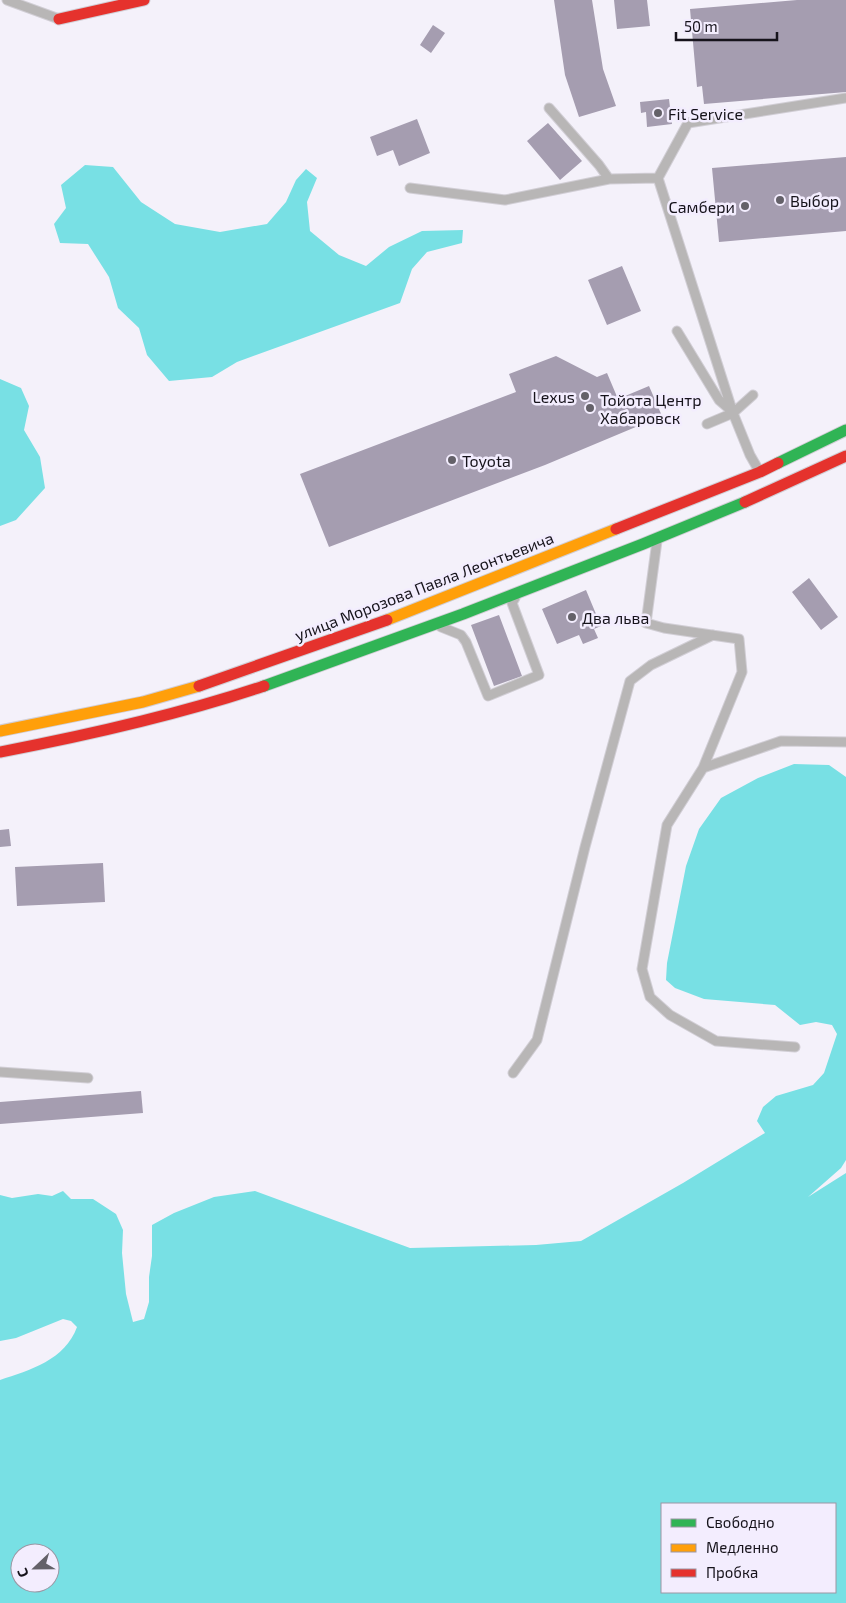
<svg xmlns="http://www.w3.org/2000/svg" width="846" height="1603" font-family="'Exo 2',sans-serif">
<style>
.water{fill:#78e0e4;fill-rule:evenodd}
.building{fill:#a59db0}
.lines{fill:none;stroke-linecap:round;stroke-linejoin:round}
.lane-casing{stroke:#d1ced5;stroke-width:11}
.fast-casing{stroke:#d1ced5;stroke-width:13}
.slow-casing{stroke:#d1ced5;stroke-width:13}
.jam-casing{stroke:#d1ced5;stroke-width:13}
.lane{stroke:#b8b6b6;stroke-width:9}
.fast{stroke:#30b455;stroke-width:11}
.slow{stroke:#ff9f0a;stroke-width:11}
.jam{stroke:#e5322d;stroke-width:11}
.poi-dot{fill:#646169;stroke:#f3edfe;stroke-width:2}
.labels{text-anchor:middle;dominant-baseline:central;stroke-width:5;stroke-linejoin:round;paint-order:stroke}
.poi-label{font-size:16px;fill:#16131b;stroke:#f3edfe;text-anchor:start}
.street-label{font-size:16px;fill:#16131b;stroke:#f3edfe}
</style>
<rect width="100%" height="100%" fill="#f4f1fa"/>
<path class="water" d="M 85,165 L 113,167 L 141,202 L 175,224 L 220,232 L 267,224 L 286,202 L 296,180 L 306,169 L 317,178 L 307,202 L 310,231 L 339,255 L 366,266 L 389,247 L 422,231 L 463,230 L 462,243 L 427,252 L 412,269 L 400,303 L 237,362 L 212,377 L 169,381 L 147,355 L 139,328 L 118,308 L 109,277 L 88,244 L 60,243 L 54,224 L 66,208 L 61,185 Z
M 0,379 L 21,388 L 29,406 L 24,430 L 40,457 L 45,488 L 16,520 L 0,526 Z
M 794,764 L 829,765 L 846,777 L 846,1160 L 841,1168 L 808,1197 L 846,1173 L 846,1603 L 0,1603 L 0,1380 C 30,1370 65,1360 77,1327 L 71,1321 L 63,1319 L 16,1338 L 0,1341 L 0,1195 L 12,1198 L 38,1194 L 52,1196 L 63,1191 L 71,1199 L 93,1199 L 116,1214 L 123,1230 L 122,1253 L 126,1294 L 133,1322 L 144,1319 L 149,1302 L 149,1277 L 152,1256 L 152,1225 L 174,1213 L 214,1197 L 255,1191 L 410,1248 L 536,1245 L 581,1241 L 683,1183 L 765,1133 L 757,1121 L 763,1107 L 776,1096 L 813,1085 L 824,1073 L 837,1034 L 832,1025 L 816,1022 L 800,1025 L 775,1005 L 704,999 L 675,988 L 666,980 L 667,963 L 686,866 L 699,829 L 721,798 L 758,778 ZM 835,1504 L 835,1592 L 662,1592 L 662,1504 ZM 20,1553 L 50,1553 L 50,1583 L 20,1583 Z"/>
<path class="building" d="M 554,0 L 592,0 L 603,69 L 616,106 L 579,117 L 565,75 Z
M 614,0 L 647,0 L 650,26 L 617,29 Z
M 797,0 L 846,0 L 846,92 L 704,104 L 702,86 L 697,87 L 690,9 Z
M 433,25 L 445,33 L 431,53 L 420,45 Z
M 669,99 L 672,124 L 647,127 L 646,112 L 641,113 L 640,102 Z
M 417,119 L 430,153 L 399,166 L 393,150 L 377,156 L 370,137 Z
M 548,123 L 582,161 L 560,180 L 527,141 Z
M 846,157 L 846,231 L 719,242 L 712,168 Z
M 622,266 L 641,311 L 607,325 L 588,280 Z
M 556,356 L 597,377 L 607,373 L 618,399 L 649,386 L 662,416 L 545,465 L 329,547 L 300,474 L 516,392 L 509,374 Z
M 809,578 L 838,617 L 821,630 L 792,592 Z
M 586,590 L 601,626 L 594,629 L 598,638 L 583,644 L 579,635 L 557,644 L 542,609 Z
M 499,615 L 522,676 L 494,686 L 471,625 Z
M 9,829 L 11,846 L 0,847 L 0,830 Z
M 103,863 L 105,902 L 17,906 L 15,867 Z
M 141,1091 L 143,1113 L 0,1124 L 0,1102 Z"/>
<g class="lines">
<g class="lane-casing">
<path id="lane" d="M 7,0 L 59,19
M 549,108 L 599,165 L 609,179 L 658,178 L 733,413 L 750,455 L 758,469
M 658,178 L 688,123 L 846,98
M 410,188 L 505,200 L 609,179
M 677,331 L 719,400 L 733,412
M 707,424 L 733,413 L 753,395
M 657,541 L 646,623 L 664,628 L 739,639 L 742,672 L 703,768 L 667,825 L 642,969 L 650,997 L 670,1015 L 716,1041 L 795,1047
M 441,627 L 461,635 L 466,642 L 488,696 L 539,675 L 512,603 L 515,598
M 703,768 L 781,741 L 846,742
M 0,1072 L 88,1078
M 513,1073 L 537,1040 L 585,847 L 630,681 L 651,665 L 713,635"/>
</g>
<g class="fast-casing">
<path id="fast" d="M 778,463 L 846,430
M 264,686 L 463,614 L 643,544 L 745,502"/>
</g>
<g class="slow-casing">
<path id="slow" d="M 387,620 L 616,529
M 0,731 L 143,702 L 199,686"/>
</g>
<g class="jam-casing">
<path id="jam" d="M 59,19 L 144,0
M 745,502 L 846,456
M 616,529 L 760,472 L 778,463
M 199,686 L 387,620
M 0,752 C 89,735 178,715 264,686"/>
</g>
<use href="#lane" class="lane"/>
<use href="#fast" class="fast"/>
<use href="#slow" class="slow"/>
<use href="#jam" class="jam"/>
</g>
<g class="poi-dot">
<circle cx="658" cy="113" r="5"/>
<circle cx="780" cy="200" r="5"/>
<circle cx="745" cy="206" r="5"/>
<circle cx="585" cy="396" r="5"/>
<circle cx="590" cy="408" r="5"/>
<circle cx="452" cy="460" r="5"/>
<circle cx="572" cy="617" r="5"/>
</g>
<g class="labels">
<g class="poi-label">
<text x="668" y="113">Fit Service</text>
<text x="790" y="200">Выбор</text>
<text x="735" y="206" text-anchor="end">Самбери</text>
<text x="575" y="396" text-anchor="end">Lexus</text>
<text x="600" y="399">Тойота Центр<tspan x="600" dy="18">Хабаровск</tspan></text>
<text x="462" y="460">Toyota</text>
<text x="582" y="617">Два льва</text>
</g>
<g class="street-label">
<text transform="translate(424 586) rotate(-21)">улица Морозова Павла Леонтьевича</text>
</g>
</g>
<rect x="661" y="1503" width="175" height="90" fill="#f3edfe" stroke="#9b96a3"/>
<rect x="671" y="1519" width="25" height="8" fill="#30b455" stroke="#9b96a3"/>
<text x="706" y="1528" font-size="15" fill="#16131b">Свободно</text>
<rect x="671" y="1544" width="25" height="8" fill="#ff9f0a" stroke="#9b96a3"/>
<text x="706" y="1553" font-size="15" fill="#16131b">Медленно</text>
<rect x="671" y="1569" width="25" height="8" fill="#e5322d" stroke="#9b96a3"/>
<text x="706" y="1578" font-size="15" fill="#16131b">Пробка</text>
<g transform="translate(35 1568) rotate(248)"><circle r="24" fill="#f3edfe" stroke="#9b96a3"/>
<path d="M0-4L9 19L0 12L-9 19Z" fill="#646169"/>
<text y="-8" font-size="14" font-weight="bold" text-anchor="middle" fill="#16131b">С</text>
</g>
<path d="M676 32v8h101v-8" fill="none" stroke="#16131b" stroke-width="2.5"/>
<text x="684" y="32" font-size="15" fill="#16131b" stroke="#f3edfe" stroke-width="4" paint-order="stroke">50 m</text>
</svg>
